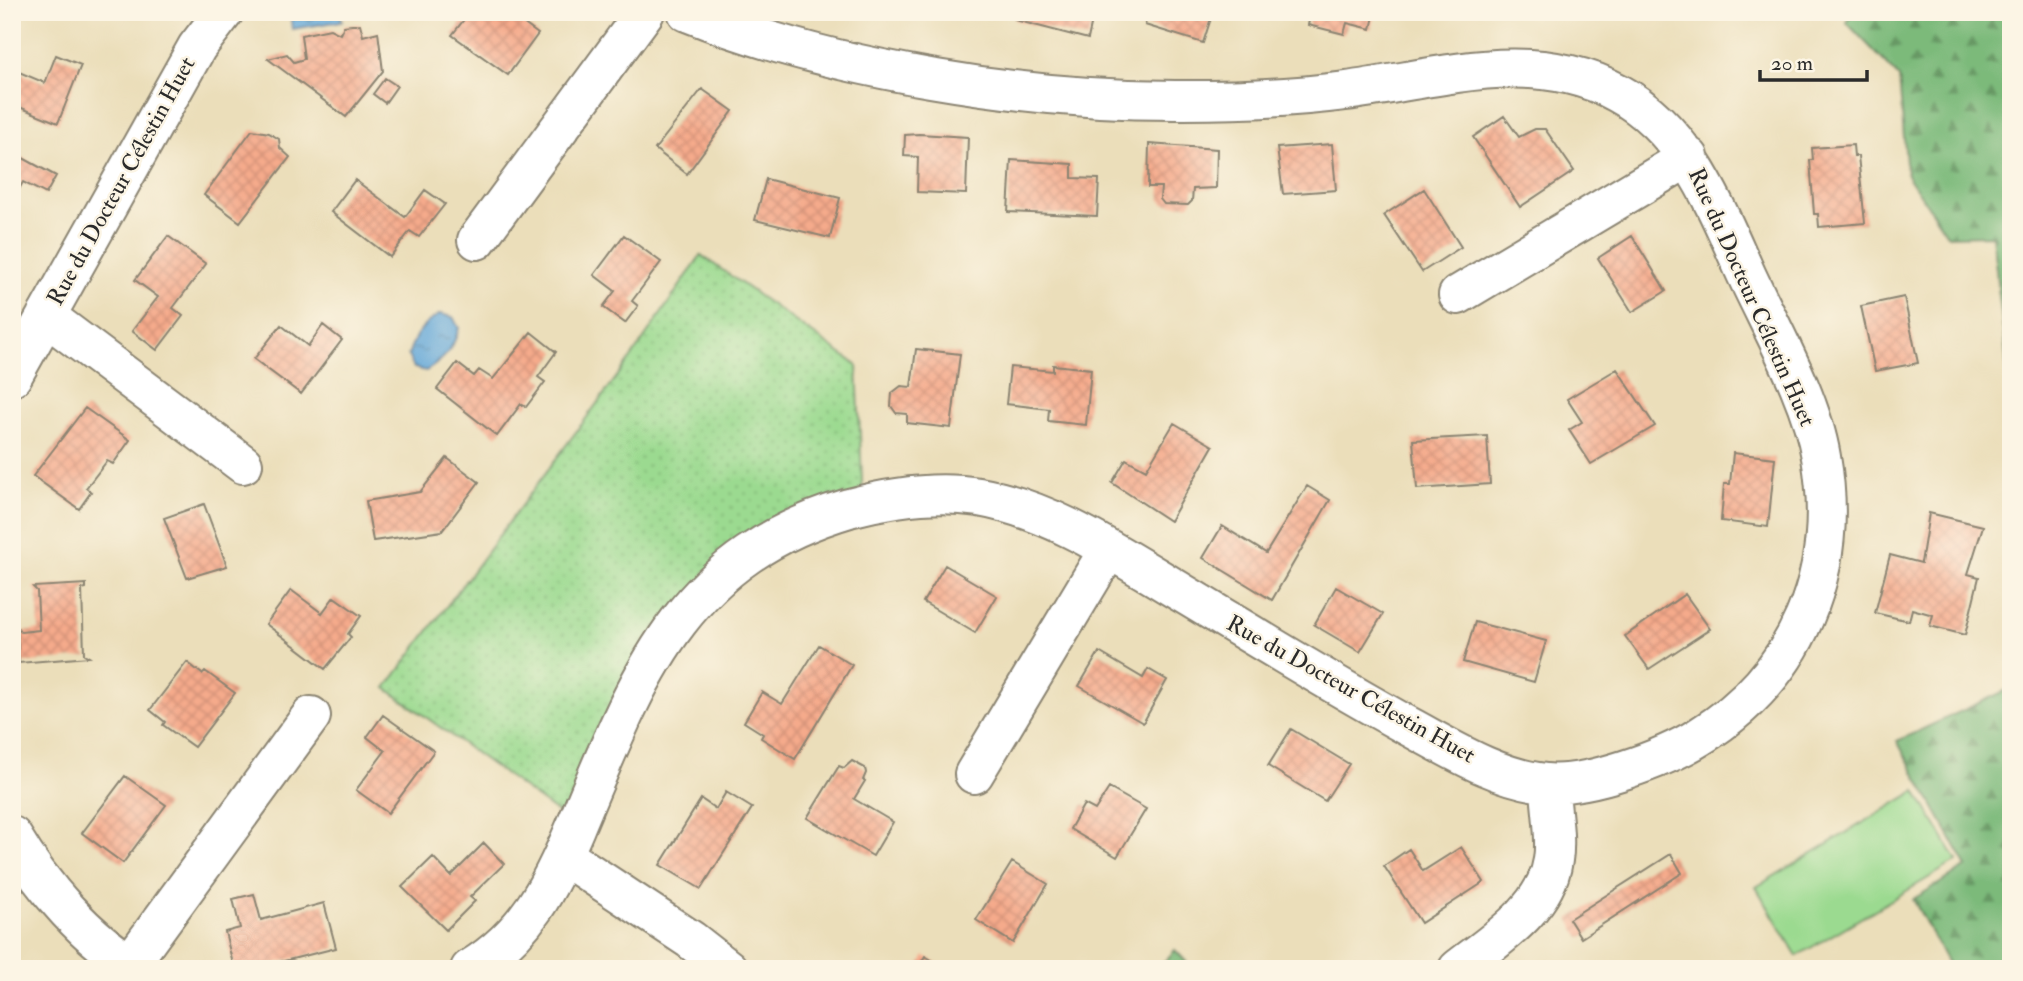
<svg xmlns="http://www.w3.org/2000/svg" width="2023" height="981" font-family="'IM FELL Double Pica',serif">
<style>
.grass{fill:#9bda90;stroke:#63825e;stroke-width:2}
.forest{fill:url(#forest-firs);stroke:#547252;stroke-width:2}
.park{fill:url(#park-dots);stroke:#63825e;stroke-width:2}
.water{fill:url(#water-ripples);stroke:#476982;stroke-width:2}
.building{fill:url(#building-cross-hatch)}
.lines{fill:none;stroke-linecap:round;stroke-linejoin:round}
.street-casing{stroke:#8b8472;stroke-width:42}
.street{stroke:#fff;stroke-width:38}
.labels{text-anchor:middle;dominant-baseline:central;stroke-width:5;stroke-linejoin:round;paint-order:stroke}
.street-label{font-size:23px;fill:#2b2b2b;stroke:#fcf5e5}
</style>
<defs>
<pattern id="forest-firs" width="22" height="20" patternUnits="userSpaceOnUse" patternTransform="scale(1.75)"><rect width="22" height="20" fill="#7cba7a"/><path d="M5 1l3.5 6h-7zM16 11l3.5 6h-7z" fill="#669764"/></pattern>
<pattern id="park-dots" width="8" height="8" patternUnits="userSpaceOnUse" patternTransform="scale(1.75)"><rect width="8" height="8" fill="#9bda90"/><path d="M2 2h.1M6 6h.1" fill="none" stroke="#86bb7c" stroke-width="1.8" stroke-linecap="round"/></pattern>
<pattern id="water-ripples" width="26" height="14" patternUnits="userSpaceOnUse" patternTransform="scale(1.75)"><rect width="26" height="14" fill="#63a7d8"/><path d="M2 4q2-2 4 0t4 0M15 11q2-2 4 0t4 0" fill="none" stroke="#5288af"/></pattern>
<pattern id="building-cross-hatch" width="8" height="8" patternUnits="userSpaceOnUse" patternTransform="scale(1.75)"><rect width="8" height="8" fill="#f5aa8b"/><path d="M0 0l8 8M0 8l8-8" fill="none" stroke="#d29278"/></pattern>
</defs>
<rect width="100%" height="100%" fill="#fcf5e5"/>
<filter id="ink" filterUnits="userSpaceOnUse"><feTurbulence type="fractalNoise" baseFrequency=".0143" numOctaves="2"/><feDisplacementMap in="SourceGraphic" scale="14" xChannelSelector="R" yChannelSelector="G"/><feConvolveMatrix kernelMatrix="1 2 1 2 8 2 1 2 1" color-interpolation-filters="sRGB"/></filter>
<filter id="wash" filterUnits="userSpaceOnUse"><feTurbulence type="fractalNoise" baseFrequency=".00686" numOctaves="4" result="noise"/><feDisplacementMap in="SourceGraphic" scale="28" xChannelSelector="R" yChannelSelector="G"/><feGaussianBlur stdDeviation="1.57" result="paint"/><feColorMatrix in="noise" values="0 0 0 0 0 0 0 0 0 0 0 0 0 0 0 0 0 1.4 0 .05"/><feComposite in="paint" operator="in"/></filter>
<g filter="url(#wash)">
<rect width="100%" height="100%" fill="#ebdeba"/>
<path class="grass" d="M 1916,791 L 1957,861 L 1797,956 L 1756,887 Z"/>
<path class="forest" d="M 1851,12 L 2011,12 L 2011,401 L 1992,235 L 1948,236 L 1907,175 L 1899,77 L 1847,23 Z
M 2011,688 L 2011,969 L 1951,969 L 1913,899 L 1967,867 L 1897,741 Z
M 1175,950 L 1193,969 L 1158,969 Z"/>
<path class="park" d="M 701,255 L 857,365 L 863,504 L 701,592 L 576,826 L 386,688 L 633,355 Z"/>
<path class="water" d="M 290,12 L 340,12 L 342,21 L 292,29 Z
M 440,314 L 453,317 L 459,328 C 453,349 445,359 426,371 L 414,368 L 408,356 C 414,336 421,325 440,314 Z"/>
<g id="blocks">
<path class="building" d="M 470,12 L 508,12 L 538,34 L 508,75 L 452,35 Z
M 1017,12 L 1094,12 L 1088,39 L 1015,20 Z
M 1148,12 L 1213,12 L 1203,43 L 1145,25 Z
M 1311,12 L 1375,12 L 1371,29 L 1347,23 L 1344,34 L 1308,25 Z
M 360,24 L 363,36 L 378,32 L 383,71 L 346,117 L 268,59 L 287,54 L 294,62 L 304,59 L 301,35 L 330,29 L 340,34 L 344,26 Z
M 56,55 L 81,65 L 58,123 L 12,104 L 12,69 L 45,83 Z
M 385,78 L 397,86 L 385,103 L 373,94 Z
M 702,89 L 733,111 L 687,174 L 655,149 Z
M 1504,116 L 1519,137 L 1535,129 L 1545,129 L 1574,171 L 1520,207 L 1473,137 Z
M 252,130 L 269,133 L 279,139 L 280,148 L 290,157 L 240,222 L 204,195 Z
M 919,134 L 968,137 L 966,194 L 917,192 L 918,157 L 904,156 L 905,135 Z
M 1149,144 L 1217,149 L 1216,188 L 1193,189 L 1192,201 L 1188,205 L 1164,204 L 1160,199 L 1161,187 L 1148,187 Z
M 1332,144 L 1336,190 L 1283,194 L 1277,148 Z
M 1853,145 L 1854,156 L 1858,156 L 1865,223 L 1819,227 L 1818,214 L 1814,214 L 1810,160 L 1813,160 L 1812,148 Z
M 12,152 L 56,176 L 46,194 L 23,182 L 12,202 Z
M 1011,160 L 1072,164 L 1072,178 L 1099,179 L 1097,216 L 1008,212 Z
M 766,179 L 840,198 L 830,238 L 755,220 Z
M 355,180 L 405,217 L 425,190 L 445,204 L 419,237 L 410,231 L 390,257 L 331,212 Z
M 1424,189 L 1461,247 L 1422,272 L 1384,215 Z
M 624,235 L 661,262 L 632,301 L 638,306 L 625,323 L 603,307 L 615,291 L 594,275 Z
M 168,236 L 206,264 L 173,308 L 183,316 L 157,350 L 132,331 L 158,297 L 135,280 Z
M 1632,236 L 1666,291 L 1632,312 L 1598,258 Z
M 1904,297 L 1918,363 L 1875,371 L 1861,306 Z
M 281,325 L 308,346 L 323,325 L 342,340 L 301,394 L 254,359 Z
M 531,332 L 556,352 L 538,377 L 545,382 L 526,407 L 521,404 L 497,436 L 437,389 L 457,363 L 474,376 L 479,370 L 493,379 Z
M 916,349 L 960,354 L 951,428 L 907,423 L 907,414 L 896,413 L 891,406 L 892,393 L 901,386 L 911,387 Z
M 1053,365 L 1091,369 L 1086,425 L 1048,421 L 1049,409 L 1006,404 L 1010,367 L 1053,371 Z
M 1617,369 L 1655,426 L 1591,464 L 1569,430 L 1582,422 L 1567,399 Z
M 85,408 L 130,440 L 113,464 L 107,461 L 86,488 L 91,492 L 79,509 L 33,476 Z
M 1174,423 L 1213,446 L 1170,521 L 1112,483 L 1126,459 L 1146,470 Z
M 1487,436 L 1490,484 L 1417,489 L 1413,440 Z
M 1733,453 L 1775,458 L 1768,527 L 1721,521 L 1724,484 L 1730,484 Z
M 447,458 L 479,482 L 442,531 L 373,541 L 366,501 L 420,492 Z
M 1307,486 L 1330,500 L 1272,600 L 1203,558 L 1222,526 L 1266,553 Z
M 204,504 L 227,566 L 187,578 L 164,518 Z
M 1929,513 L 1983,526 L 1968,574 L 1979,577 L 1965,635 L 1930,626 L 1933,615 L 1912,609 L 1909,621 L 1875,613 L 1890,555 L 1921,563 Z
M 945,565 L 997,596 L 975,633 L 923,602 Z
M 86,584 L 86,588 L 82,589 L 84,654 L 89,657 L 19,663 L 17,627 L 21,632 L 39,630 L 37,591 L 33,587 Z
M 1336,587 L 1383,614 L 1360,652 L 1314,625 Z
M 291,590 L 322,613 L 334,597 L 361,616 L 348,634 L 351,637 L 325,669 L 266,624 Z
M 1685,594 L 1710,629 L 1649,669 L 1625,636 Z
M 1475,622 L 1546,641 L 1534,682 L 1463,662 Z
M 819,645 L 852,665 L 795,759 L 761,738 L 763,734 L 744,722 L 762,692 L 782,704 Z
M 1099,652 L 1143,678 L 1148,669 L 1167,680 L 1143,723 L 1079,686 Z
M 187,662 L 202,674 L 205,671 L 235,693 L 194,747 L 163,725 L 165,722 L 150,710 Z
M 383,715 L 434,751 L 388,813 L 356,790 L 385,751 L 367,737 Z
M 1291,729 L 1349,764 L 1325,801 L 1268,766 Z
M 852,761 L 865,768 L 866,773 L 863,780 L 865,781 L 854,799 L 893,822 L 873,856 L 807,818 L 839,766 L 844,768 Z
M 125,776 L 166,805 L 123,863 L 82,833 Z
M 1109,788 L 1146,809 L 1117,857 L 1070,829 L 1084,804 L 1095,810 Z
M 726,792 L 752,808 L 701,889 L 660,865 L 701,799 L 716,809 Z
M 484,843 L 504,864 L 470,897 L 475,901 L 446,930 L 402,887 L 433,857 L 451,876 Z
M 1461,847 L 1484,882 L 1421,923 L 1384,866 L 1409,849 L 1423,871 Z
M 1671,854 L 1682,873 L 1581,938 L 1569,919 Z
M 1012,862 L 1048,884 L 1013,943 L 976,920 Z
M 254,894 L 261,920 L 324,903 L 336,948 L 252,969 L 249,964 L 234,968 L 225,932 L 240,928 L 233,899 Z
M 925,956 L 947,969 L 917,969 Z"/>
</g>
</g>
<g filter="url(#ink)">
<use href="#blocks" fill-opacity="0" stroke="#8b8472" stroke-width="2"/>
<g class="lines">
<g class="street-casing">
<path id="street" d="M 477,240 L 645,12
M 1458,295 L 1689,157
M 46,316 L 243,464
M 12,377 L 197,47 L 224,12
M 974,774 L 1109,549
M 12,836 C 42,887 87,939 138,969
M 564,856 L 691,940 L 728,969
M 130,964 L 311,716
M 470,969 C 527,934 550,887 575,828 C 638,678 679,558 849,508 C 890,497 937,490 979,497 C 1054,510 1120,556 1184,594 C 1259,639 1333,685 1410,727 C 1451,749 1497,778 1545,783 C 1587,787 1664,759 1699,737 C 1798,676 1841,572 1821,457 C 1811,397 1773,332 1747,276 C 1716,208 1688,131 1618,93 C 1532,46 1437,79 1346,91 C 1292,98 1238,100 1183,100 C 1028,101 831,70 687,12
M 1458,969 C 1494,941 1546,909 1553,860 C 1557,836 1550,808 1550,784"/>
</g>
<use href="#street" class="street"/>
</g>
</g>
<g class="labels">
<g class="street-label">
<text transform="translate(121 181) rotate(-61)">Rue du Docteur Célestin Huet</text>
<text transform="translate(1752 297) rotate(66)">Rue du Docteur Célestin Huet</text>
<text transform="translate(1351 689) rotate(29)">Rue du Docteur Célestin Huet</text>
</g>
</g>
<rect width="2023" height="981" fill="none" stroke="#fcf5e5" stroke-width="42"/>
<path d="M1760 70v10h107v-10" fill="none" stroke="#2b2b2b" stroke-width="3.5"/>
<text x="1771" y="70" font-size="21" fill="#2b2b2b" stroke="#fcf5e5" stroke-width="5" paint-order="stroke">20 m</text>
</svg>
